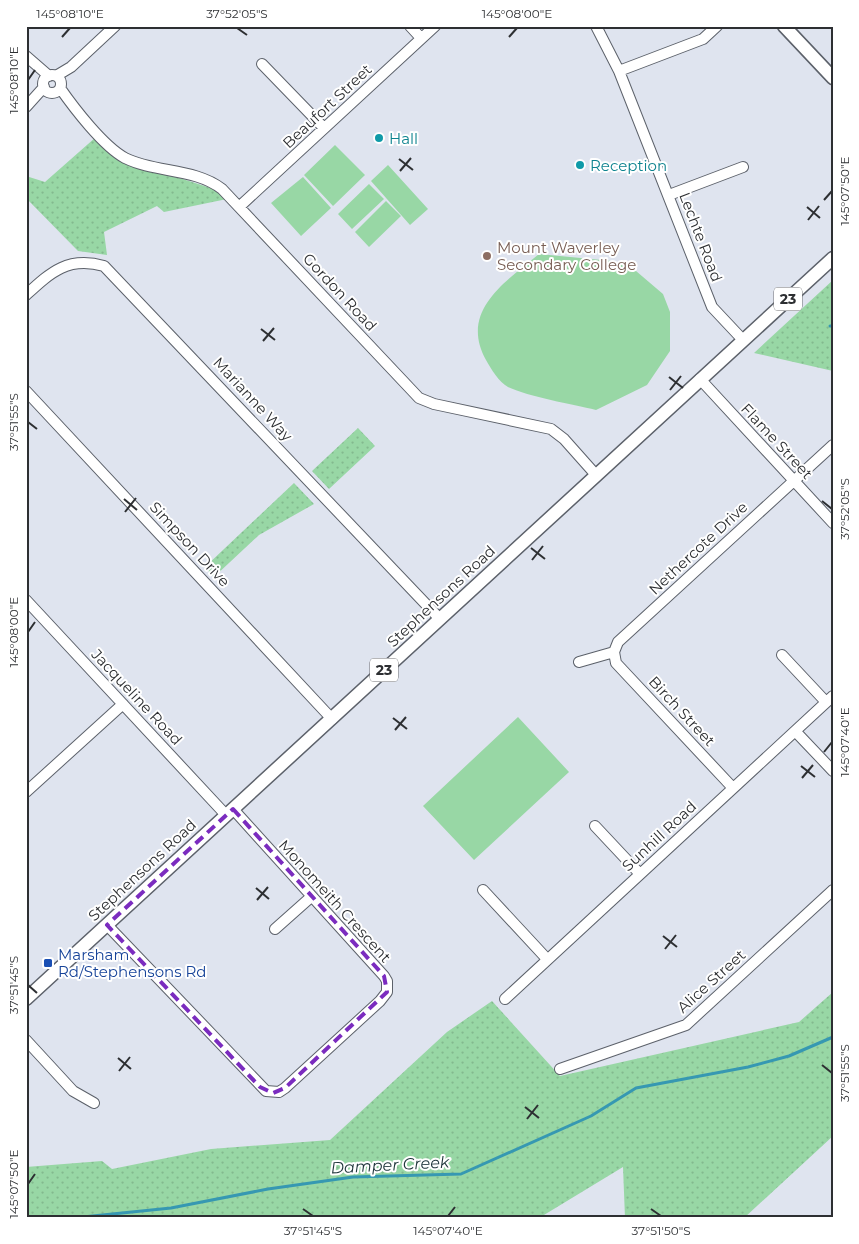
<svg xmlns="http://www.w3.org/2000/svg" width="859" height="1244" font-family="Montserrat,sans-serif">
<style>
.grass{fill:#98d7a5}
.park{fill:url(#park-dots)}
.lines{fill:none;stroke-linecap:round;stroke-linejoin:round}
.stream{stroke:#3698b2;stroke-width:3}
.minor-casing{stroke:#5c616a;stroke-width:12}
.major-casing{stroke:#5c616a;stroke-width:15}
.minor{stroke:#fff;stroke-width:10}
.major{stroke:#fff;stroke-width:12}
.marked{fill:none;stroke:#7b2cbf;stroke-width:4;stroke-dasharray:10 6;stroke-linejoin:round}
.ticks{fill:none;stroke:#2d2f32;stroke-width:2}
.culture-dot{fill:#0f9aa8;stroke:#fff;stroke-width:2}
.education-dot{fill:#8d6e63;stroke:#fff;stroke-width:2}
.transit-dot{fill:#1a4fb4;stroke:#fff;stroke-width:2}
.labels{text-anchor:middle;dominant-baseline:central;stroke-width:4;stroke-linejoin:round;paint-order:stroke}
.shield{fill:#fff;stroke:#6c6d70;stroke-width:1}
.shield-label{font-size:14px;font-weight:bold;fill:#2d2f32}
.street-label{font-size:15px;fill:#2d2f32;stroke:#fff}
.culture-label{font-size:15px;fill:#0d838f;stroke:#fff;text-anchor:start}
.education-label{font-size:15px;fill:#785e54;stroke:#fff;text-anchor:start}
.transit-label{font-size:15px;fill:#164399;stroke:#fff;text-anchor:start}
.water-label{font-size:16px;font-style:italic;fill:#1e343a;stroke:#fff}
.neatline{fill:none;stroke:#2d2f32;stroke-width:2}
.ticks-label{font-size:12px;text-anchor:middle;fill:#2d2f32}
</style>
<defs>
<pattern id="park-dots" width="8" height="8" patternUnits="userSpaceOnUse" patternTransform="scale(1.25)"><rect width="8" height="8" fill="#98d7a5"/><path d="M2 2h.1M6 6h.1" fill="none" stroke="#83b98e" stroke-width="1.8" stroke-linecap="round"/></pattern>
</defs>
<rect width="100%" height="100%" fill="#dfe4ef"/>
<path class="grass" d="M 335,145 L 365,175 L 333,206 L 304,175 Z
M 388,165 L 428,209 L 410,225 L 371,181 Z
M 303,177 L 331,208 L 301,236 L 271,203 Z
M 369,184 L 384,199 L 352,229 L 338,214 Z
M 386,201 L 401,216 L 369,247 L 355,232 Z
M 539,254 L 612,261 L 636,271 L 663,294 L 670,312 L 670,351 L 647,385 L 596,410 C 572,404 529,397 508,387 C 499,382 491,369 486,360 C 459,311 505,282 539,254 Z
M 518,717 L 569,772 L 474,860 L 423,806 Z"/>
<path class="park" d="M 96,137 L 117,158 L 217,190 L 227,199 L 164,212 L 157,206 L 104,232 L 107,255 L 78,251 L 26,198 L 26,176 L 45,182 Z
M 833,280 L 833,371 L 754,353 Z
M 358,428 L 375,446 L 329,489 L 312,471 Z
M 294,483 L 314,504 L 259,535 L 214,577 L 205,567 Z
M 833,992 L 833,1136 L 744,1218 L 625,1218 L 623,1167 L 539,1218 L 26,1218 L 26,1167 L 102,1161 L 112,1169 L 211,1149 L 330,1140 L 447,1032 L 492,1001 L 560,1076 L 799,1022 Z"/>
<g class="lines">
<path class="stream" d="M 830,326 L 833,326
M 73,1218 L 171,1208 L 268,1189 L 353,1177 L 461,1174 L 591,1116 L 636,1088 L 748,1067 L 789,1056 L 833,1037"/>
<g class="minor-casing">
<path id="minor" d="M 410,26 L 421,38
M 596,26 L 619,71 L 712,307 L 743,340
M 26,56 L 49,76
M 262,64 L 324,128
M 619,71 L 703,39 L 717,26
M43 84a9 9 0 1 1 18 0a9 9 0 1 1-18 0Z
M 56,76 L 71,67 L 115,26
M 60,88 C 74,108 103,146 125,158 C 155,173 195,168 222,189 L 419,398 L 434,404 L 551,429 L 564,439 L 596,475
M 26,107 L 44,87
M 669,195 L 743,167
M 239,207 L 435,26
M 26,295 C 51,272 68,256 104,266 L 440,619
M 700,379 L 833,523
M 26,391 L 332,719
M 26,600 L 226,815
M 614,652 L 618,642 L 833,445
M 614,652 L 616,663 L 733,788
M 782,655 L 826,702
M 579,662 L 614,652
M 795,731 L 833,771
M 26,792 L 123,704
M 595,826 L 640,874
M 483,890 L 547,959
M 107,925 L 266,1091 L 279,1092 L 285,1088 L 380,1001 L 387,992 L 387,981 L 384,976 L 233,809
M 275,929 L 311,897
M 505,999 L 833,696
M 26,1040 L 73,1091 L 94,1103
M 560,1069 L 686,1025 L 833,890"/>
</g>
<g class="major-casing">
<path id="major" d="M 784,26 L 833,78
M 26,999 L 833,258"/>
</g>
<use href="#minor" class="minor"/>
<use href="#major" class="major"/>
</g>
<path class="marked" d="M 233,809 L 384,976 L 387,992 L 285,1088 L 273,1093 L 260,1087 L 107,925 Z"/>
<path class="ticks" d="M 237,28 L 247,35M 62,37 L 70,28M 509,37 L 517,28M 28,80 L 35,70M 399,159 L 413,170M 400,171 L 411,158M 824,200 L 832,191M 807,207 L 820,218M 808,220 L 819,206M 261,329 L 275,340M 263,341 L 274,328M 669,377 L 683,388M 670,390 L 681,376M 28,422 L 37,429M 124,499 L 137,510M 822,501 L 832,509M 125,512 L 136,498M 531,548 L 545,559M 532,560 L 543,546M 28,632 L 35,622M 393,718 L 407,729M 395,730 L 406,717M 824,752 L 832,742M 801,766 L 815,777M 802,778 L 813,765M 256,888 L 269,899M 257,900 L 268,887M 663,936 L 677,947M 665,949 L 676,935M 28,985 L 37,993M 118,1058 L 131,1069M 822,1065 L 832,1073M 119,1071 L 130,1057M 525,1107 L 539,1118M 527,1119 L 538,1105M 28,1184 L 35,1174M 303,1209 L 313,1216M 651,1209 L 661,1216M 448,1216 L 455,1207"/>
<g class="culture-dot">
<circle cx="379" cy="138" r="5"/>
<circle cx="580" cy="165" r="5"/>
</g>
<circle class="education-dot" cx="487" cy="256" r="5"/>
<rect class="transit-dot" x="43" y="958" width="10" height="10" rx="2.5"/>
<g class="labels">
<g class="shield">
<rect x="774" y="287.5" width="28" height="23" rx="4"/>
<rect x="370" y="658.5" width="28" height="23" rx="4"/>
</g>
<g class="shield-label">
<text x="788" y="299">23</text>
<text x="384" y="670">23</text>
</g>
<g class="street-label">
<text transform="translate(327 106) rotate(-43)">Beaufort Street</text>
<text transform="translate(701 237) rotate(69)">Lechte Road</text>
<text transform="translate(340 292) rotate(47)">Gordon Road</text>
<text transform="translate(253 399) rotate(47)">Marianne Way</text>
<text transform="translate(777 441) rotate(47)">Flame Street</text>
<text transform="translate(190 544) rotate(47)">Simpson Drive</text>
<text transform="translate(698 548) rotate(-43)">Nethercote Drive</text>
<text transform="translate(441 596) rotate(-43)">Stephensons Road</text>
<text transform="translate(137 697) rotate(47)">Jacqueline Road</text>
<text transform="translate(682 711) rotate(47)">Birch Street</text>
<text transform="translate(659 836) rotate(-43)">Sunhill Road</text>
<text transform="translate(142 870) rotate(-43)">Stephensons Road</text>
<text transform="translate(335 901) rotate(48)">Monomeith Crescent</text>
<text transform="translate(711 981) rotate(-42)">Alice Street</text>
</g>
<g class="culture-label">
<text x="389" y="138">Hall</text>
<text x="590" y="165">Reception</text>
</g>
<g class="education-label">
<text x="497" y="247">Mount Waverley<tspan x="497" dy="17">Secondary College</tspan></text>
</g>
<g class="transit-label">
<text x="58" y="954">Marsham<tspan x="58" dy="17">Rd/Stephensons Rd</tspan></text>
</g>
<g class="water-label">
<text transform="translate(390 1165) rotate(-3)">Damper Creek</text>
</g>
</g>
<rect width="859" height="1244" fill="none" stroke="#ffffff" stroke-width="55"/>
<rect x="28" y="28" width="804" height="1188" class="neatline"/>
<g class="ticks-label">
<text x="70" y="18">145°08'10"E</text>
<text x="237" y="18">37°52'05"S</text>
<text x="517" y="18">145°08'00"E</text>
<text transform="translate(14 80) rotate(-90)" y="4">145°08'10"E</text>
<text transform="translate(845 191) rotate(-90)" y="4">145°07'50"E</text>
<text transform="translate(14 422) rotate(-90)" y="4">37°51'55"S</text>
<text transform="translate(845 509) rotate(-90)" y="4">37°52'05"S</text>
<text transform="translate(14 632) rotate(-90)" y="4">145°08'00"E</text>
<text transform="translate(845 742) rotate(-90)" y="4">145°07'40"E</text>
<text transform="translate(14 985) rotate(-90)" y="4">37°51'45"S</text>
<text transform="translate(845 1073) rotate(-90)" y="4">37°51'55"S</text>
<text transform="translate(14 1184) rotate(-90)" y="4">145°07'50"E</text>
<text x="313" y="1235">37°51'45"S</text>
<text x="448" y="1235">145°07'40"E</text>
<text x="661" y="1235">37°51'50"S</text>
</g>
</svg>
